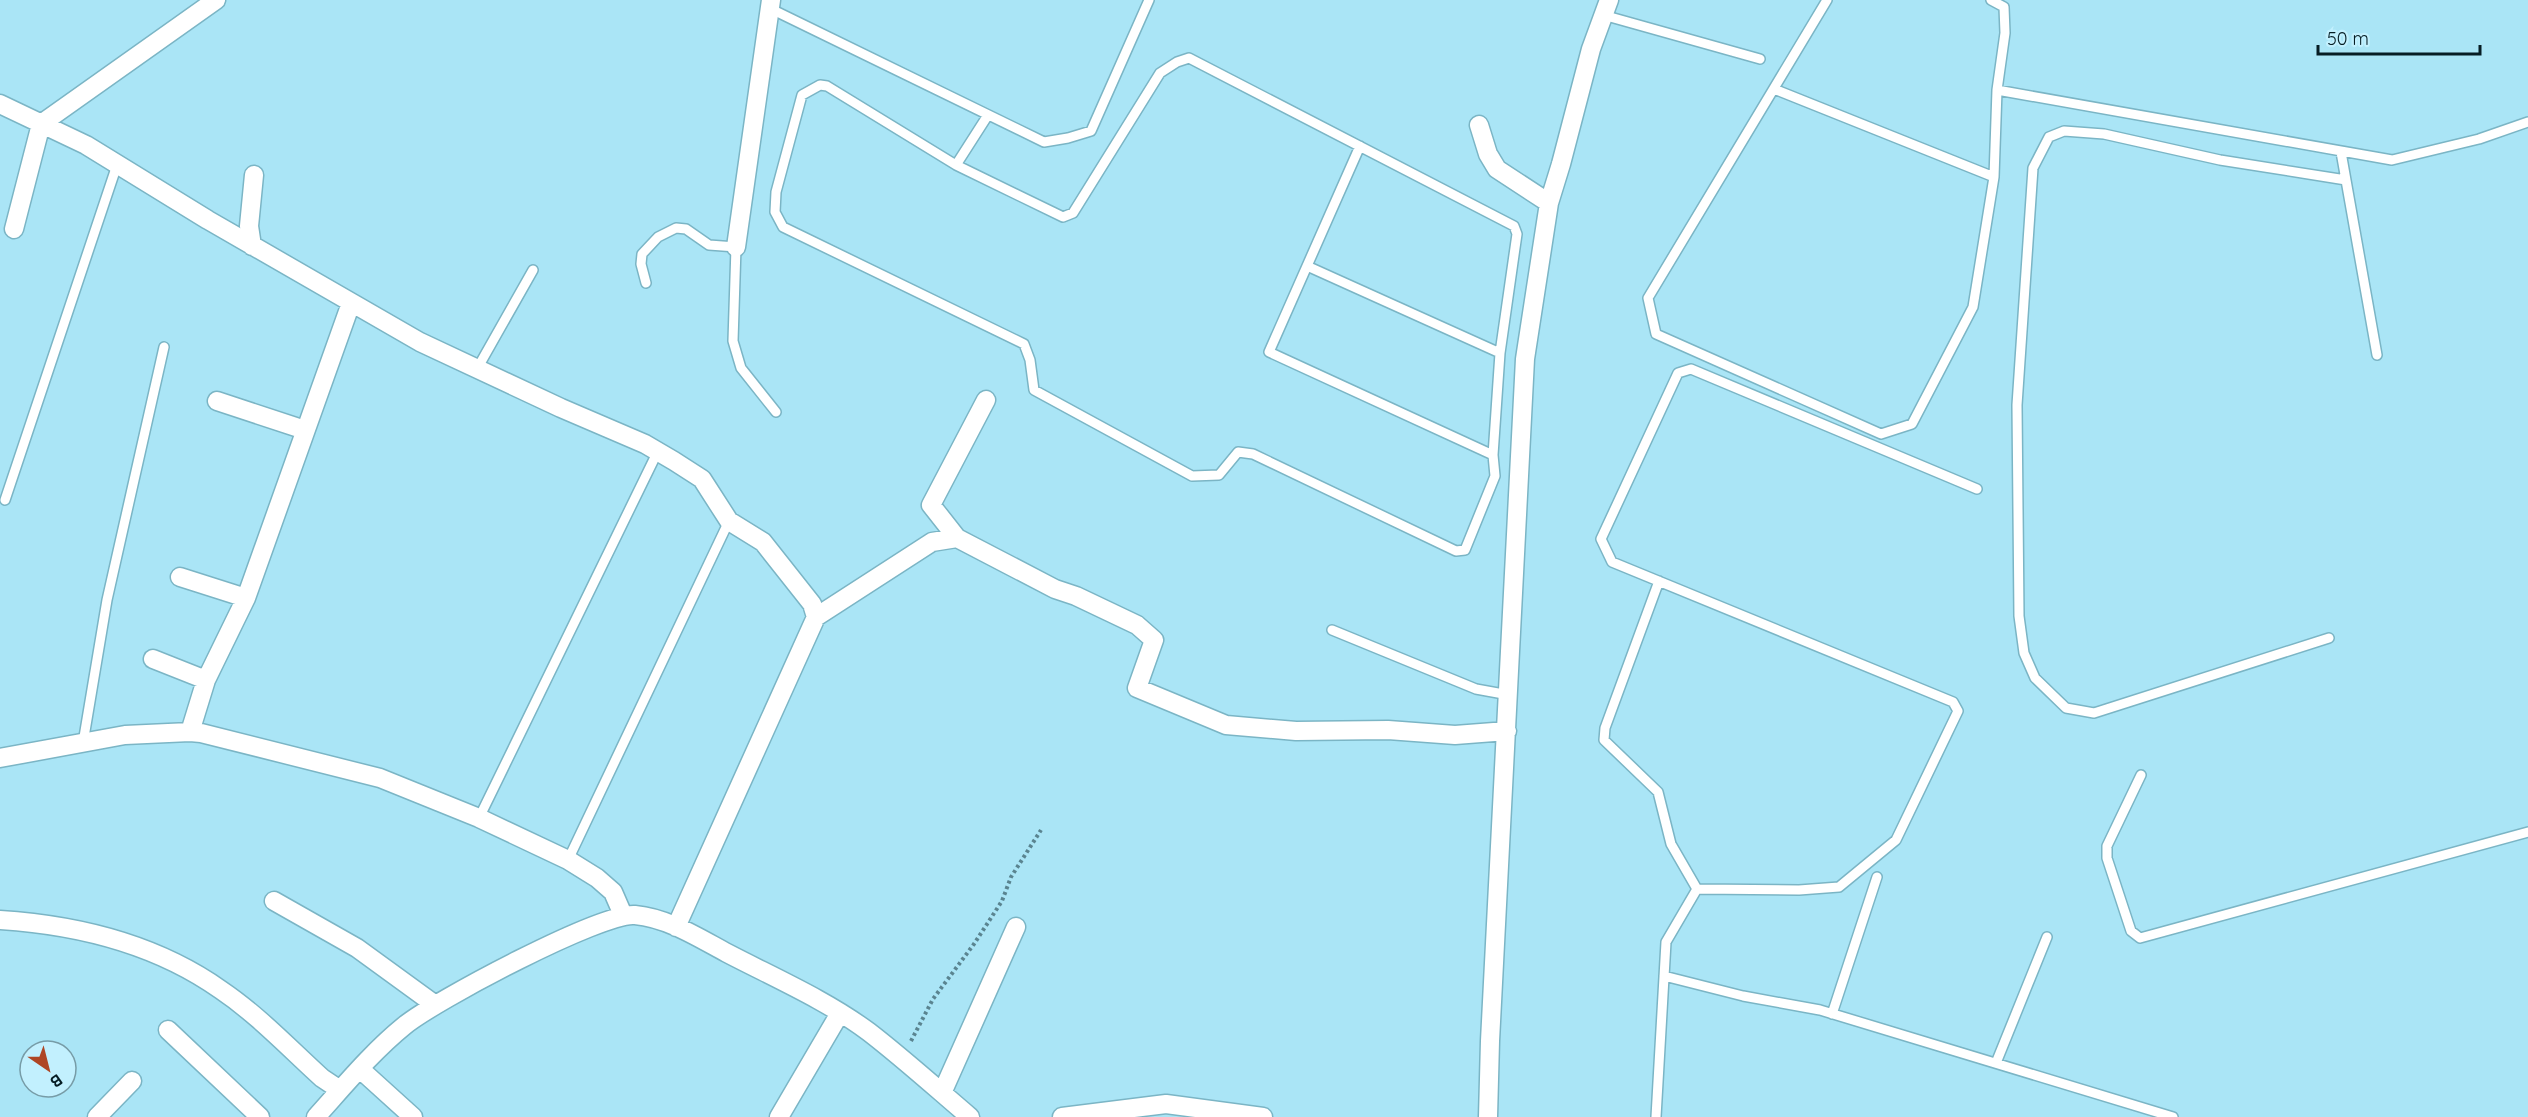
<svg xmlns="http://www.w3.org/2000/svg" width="2528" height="1117" font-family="Quicksand,sans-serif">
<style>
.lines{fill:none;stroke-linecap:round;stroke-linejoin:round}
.service-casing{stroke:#7bb5c5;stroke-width:12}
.minor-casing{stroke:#7bb5c5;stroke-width:21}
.path{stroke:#5a8490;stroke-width:4;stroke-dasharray:3 3;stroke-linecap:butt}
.service{stroke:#fff;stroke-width:9}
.minor{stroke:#fff;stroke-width:18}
</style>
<rect width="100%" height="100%" fill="#aae5f6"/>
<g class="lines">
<g class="service-casing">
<path id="service" d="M 1827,0 L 1648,298 L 1656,334 L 1881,434 L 1912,424 L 1973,307 L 1994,177 L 1997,90 L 2005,33 L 2004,7 L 1991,0
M 769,8 L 1044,142 L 1068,138 L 1091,131 L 1149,0
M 1603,15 L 1760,59
M 1189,58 L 1514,226 L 1517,234 L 1500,353 L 1493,455 L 1495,476 L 1465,550 L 1456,551 L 1253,454 L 1238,452 L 1219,475 L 1192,476 L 1034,390 L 1030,360 L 1024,344 L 783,227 L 775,212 L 776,192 L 802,95 L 820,85 L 827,86 L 956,165 L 1063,217 L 1073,213 L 1160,73 L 1177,62 Z
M 1774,89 L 1994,177
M 1997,90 L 2392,160 L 2479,139 L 2528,122
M 1360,146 L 1269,352 L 1493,455
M 2341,152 L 2377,355
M 956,165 L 988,115
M 1307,266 L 1500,353
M 646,283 L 641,264 L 642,254 L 658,237 L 676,228 L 686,229 L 709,245 L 736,247 L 733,341 L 741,368 L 776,412
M 477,369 L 533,270
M 5,500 L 117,165
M 1659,581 L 1605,728 L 1604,740 L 1658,792 L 1671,844 L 1697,889
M 1332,630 L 1476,689 L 1509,695
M 2329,638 L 2094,713 L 2066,708 L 2035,678 L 2024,653 L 2019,616 L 2017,405 L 2033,168 L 2049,137 L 2064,131 L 2104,134 L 2220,160 L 2346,180
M 83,743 L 107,600 L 164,347
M 2141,775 L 2107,846 L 2107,858 L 2131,931 L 2140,938 L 2528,832
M 479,818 L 658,451
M 568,860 L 729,521
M 1664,976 L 1743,996 L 1820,1010 L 2173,1117
M 1832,1014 L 1877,877
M 1996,1063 L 2047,937
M 1656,1117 L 1666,942 L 1697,889 L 1799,890 L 1839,887 L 1896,840 L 1958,711 L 1953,702 L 1612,562 L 1601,539 L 1678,373 L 1691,369 L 1977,489"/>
</g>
<g class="minor-casing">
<path id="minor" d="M 0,104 L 86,145 L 208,220 L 420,342 L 561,408 L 645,444 L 674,461 L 702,479 L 729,521 L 763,542 L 812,604 L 816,617 L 676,927
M 1479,125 L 1488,154 L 1497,169 L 1549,203
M 14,229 L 41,124 L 216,0
M 252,246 L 249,226 L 254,175
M 736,247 L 771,0
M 217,401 L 305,430
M 957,538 L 931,505 L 986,400
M 180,577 L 246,598
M 816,617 L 932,542 L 957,538 L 1055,589 L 1076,596 L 1137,625 L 1154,640 L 1137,688 L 1226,725 L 1296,731 L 1388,730 L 1455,735 L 1507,731
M 153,659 L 206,680 L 246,598 L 351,303
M 190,732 L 206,680
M 0,758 L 125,735 L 190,732 L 201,733 L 380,778 L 479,818 L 568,860 L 597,878 L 613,892 L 623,915
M 274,901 L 357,948 L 434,1004
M 0,920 C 78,925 156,944 221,990 C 258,1015 289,1048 322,1078 L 340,1090
M 168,1030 L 260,1117
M 360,1069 L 413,1117
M 942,1093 L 1016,927
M 97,1117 L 132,1081
M 316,1117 C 344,1086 372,1052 404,1026 C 434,1001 602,912 635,915 C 668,918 699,938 727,953 C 775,978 826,1000 869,1032 C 904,1059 937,1089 970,1117
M 779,1117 L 840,1013
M 1062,1117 L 1166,1104 L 1263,1117
M 1488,1117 L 1490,1041 L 1525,359 L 1549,203 L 1561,164 L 1591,49 L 1609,0"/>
</g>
<path class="path" d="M 911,1041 L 933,999 L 974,944 L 1002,901 L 1011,877 L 1041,830"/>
<use href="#service" class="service"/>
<use href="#minor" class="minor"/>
</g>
<g transform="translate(48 1069) rotate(145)"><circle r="28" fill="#c2f0fe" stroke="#779ca7" stroke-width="1.5"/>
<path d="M0-4.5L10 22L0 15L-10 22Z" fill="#ae4625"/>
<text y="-9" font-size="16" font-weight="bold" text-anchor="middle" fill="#061d24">B</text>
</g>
<path d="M2318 45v9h162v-9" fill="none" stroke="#061d24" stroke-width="3"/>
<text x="2327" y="45" font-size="18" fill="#061d24" stroke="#c2f0fe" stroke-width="4.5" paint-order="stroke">50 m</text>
</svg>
